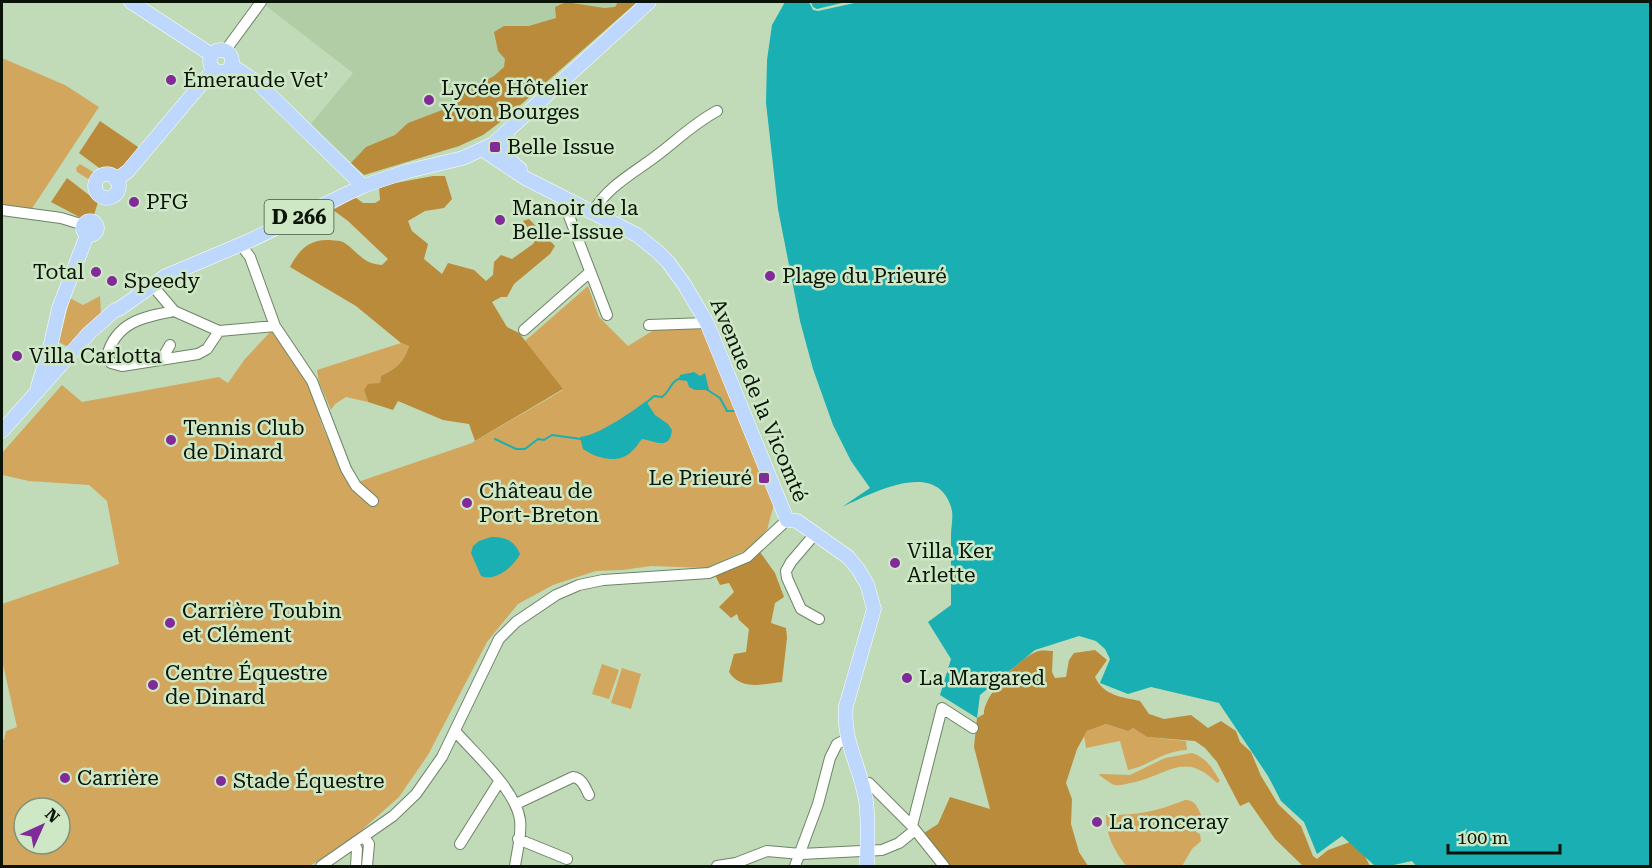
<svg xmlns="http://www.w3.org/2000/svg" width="1652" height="868" font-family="'Roboto Serif',serif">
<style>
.built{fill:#b0cda6}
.green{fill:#d3a65d;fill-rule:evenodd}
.forest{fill:#ba8b3a}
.water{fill:#1aafb3}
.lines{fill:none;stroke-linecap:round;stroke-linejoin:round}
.stream{stroke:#1aafb3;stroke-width:2}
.minor-casing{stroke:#6d8466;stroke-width:12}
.major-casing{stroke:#fff;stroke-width:15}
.minor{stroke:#fff;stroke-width:10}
.major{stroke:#bed8fd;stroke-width:14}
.poi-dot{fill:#812b99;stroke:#cee8c6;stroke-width:2}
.labels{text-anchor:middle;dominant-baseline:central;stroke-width:5;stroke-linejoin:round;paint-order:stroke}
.shield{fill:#cee8c6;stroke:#465441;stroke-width:1.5}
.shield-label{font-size:20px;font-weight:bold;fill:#0b1408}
.poi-label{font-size:21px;fill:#0b1408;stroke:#cee8c6;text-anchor:start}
.street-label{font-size:21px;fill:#0b1408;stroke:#cee8c6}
</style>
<rect width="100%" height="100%" fill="#c1dbb9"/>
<path class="built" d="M 268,2 L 637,2 L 483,135 L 459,146 L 364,175 L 311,124 L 353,73 L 265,5 Z"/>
<path class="green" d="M 2,58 L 65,85 L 99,107 L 31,210 L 2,207 Z
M 80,164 L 98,175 L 93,182 L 77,172 L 76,168 Z
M 588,286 L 599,317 L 628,346 L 654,330 L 703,328 L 774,504 L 767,530 L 747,550 L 706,568 L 651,566 L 623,570 L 596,571 L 553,585 L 518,604 L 487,642 L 428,755 L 399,797 L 355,836 L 310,866 L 2,866 L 2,740 L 4,740 L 6,731 L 17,727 L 2,660 L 2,604 L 119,564 L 107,501 L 89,485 L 29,481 L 2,475 L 2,453 L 62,385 L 82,402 L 219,377 L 228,383 L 245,359 L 273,329 L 309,385 L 323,428 L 342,469 L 352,484 L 472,443 L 563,390 L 525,341 ZM 24,808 L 60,808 L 60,844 L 24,844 Z
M 100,296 L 101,314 L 70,348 L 59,342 L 70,298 L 83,305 Z
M 401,343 L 409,346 C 404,362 396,369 381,376 L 380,383 L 364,390 L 368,402 L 346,397 L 335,404 L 331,410 L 319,382 L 317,370 Z
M 602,664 L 619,670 L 609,699 L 592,694 Z
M 622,668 L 641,674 L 631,709 L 611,703 Z
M 1106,724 L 1128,731 L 1133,728 L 1147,737 L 1186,741 L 1187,750 C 1162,751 1149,766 1128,770 L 1120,741 L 1086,748 L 1084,736 L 1087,731 Z
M 1192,753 C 1206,757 1213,769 1220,781 L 1217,783 C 1183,749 1167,777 1130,783 C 1126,784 1119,786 1115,785 C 1110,784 1104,778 1099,775 L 1100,774 L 1130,775 L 1165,758 Z
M 1185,800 C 1195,799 1198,808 1202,817 L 1196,832 L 1200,834 L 1201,841 L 1192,849 L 1182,866 L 1126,866 C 1114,850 1106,836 1106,815 C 1138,815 1155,812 1185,800 Z"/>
<path class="forest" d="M 566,2 L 604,8 L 615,7 L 618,2 L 637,2 L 507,117 L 483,135 L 459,146 L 364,175 L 351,163 L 366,147 L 395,135 L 408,123 L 445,109 L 459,95 L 494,76 L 504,67 L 505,59 L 498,51 L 494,32 L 504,26 L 529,26 L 556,18 L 555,7 Z
M 100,121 L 141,149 L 134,160 L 113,174 L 102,170 L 79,153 Z
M 433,176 L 445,176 L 452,199 L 444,208 L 425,211 L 408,221 L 412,231 L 428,244 L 424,259 L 442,274 L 448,263 L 474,270 L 486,281 L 493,275 L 494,262 L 501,255 L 512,259 L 533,244 L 535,241 L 523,221 L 529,219 L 555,246 L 550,254 L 514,284 L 507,297 L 501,297 L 492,302 L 507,327 L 519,333 L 563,389 L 475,441 L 469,424 L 443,420 L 398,401 L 393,410 L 368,402 L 364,390 L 368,384 L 380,383 L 381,376 C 396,369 404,362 409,346 L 401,343 L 356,306 L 290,267 C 299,250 309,239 330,240 C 334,241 339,240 343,242 C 359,252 362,264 382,265 L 388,259 L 348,221 L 333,210 L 355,197 L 363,203 L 375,203 L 380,200 L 379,186 Z
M 67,178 L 98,202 L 93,218 L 83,219 L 51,202 Z
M 760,552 L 775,573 L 784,597 L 775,603 L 771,623 L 786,628 L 787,638 L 782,682 C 763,684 741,691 729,672 L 734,654 L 746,652 L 749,629 L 739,620 L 737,614 L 731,618 L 719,607 L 734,592 L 729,583 L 720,585 L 715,575 Z
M 1095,650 L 1107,660 L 1095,677 C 1104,696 1122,697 1140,701 L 1149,714 L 1164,719 L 1191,715 L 1208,728 L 1221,721 L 1236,731 L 1240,742 L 1251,752 L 1261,776 L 1278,804 L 1301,826 L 1313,856 L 1317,859 L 1328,850 L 1353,841 L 1360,847 L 1370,866 L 1303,866 L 1275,839 L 1249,802 L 1240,806 L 1217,762 L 1205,748 L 1195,741 L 1147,737 L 1133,728 L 1128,731 L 1106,724 L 1087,731 L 1077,749 L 1066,783 L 1072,799 L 1071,824 L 1079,852 L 1088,866 L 950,866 L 924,833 L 938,824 L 950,797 L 990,809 L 974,747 L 977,718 L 984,714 C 983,696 1021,655 1039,651 C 1043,650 1049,651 1053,651 L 1052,672 L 1055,678 L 1066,677 L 1069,660 L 1074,653 Z"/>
<path class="water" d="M 785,2 L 809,2 L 813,10 L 818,11 L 859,2 L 1650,2 L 1650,866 L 1416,866 L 1412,861 L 1389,866 L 1375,866 L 1342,836 L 1317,854 L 1304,822 L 1281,801 L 1268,776 L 1219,703 L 1151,687 L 1128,694 L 1100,683 L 1110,659 L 1105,649 L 1096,641 L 1079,636 L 1035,650 L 980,695 L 977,718 L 940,695 L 951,659 L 928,622 L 951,605 C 951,582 951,558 951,535 C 951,527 954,515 951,507 C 936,458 871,494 842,507 L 870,488 L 851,461 L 833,425 L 813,369 L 800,321 L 778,209 L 766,103 L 767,60 L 772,25 Z
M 811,2 L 846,2 L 817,9 L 813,7 Z
M 694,372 L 700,376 L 705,373 L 709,390 L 695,390 L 689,387 L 687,381 L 679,380 L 680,375 Z
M 646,401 L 655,415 L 668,424 L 672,430 C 670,451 655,441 642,439 C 639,442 637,447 633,450 C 620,465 598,459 583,449 L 580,437 C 597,436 632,412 646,401 Z
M 491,537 C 505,537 514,540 520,554 C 514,567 494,582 481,576 L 471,553 L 473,546 L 479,541 Z"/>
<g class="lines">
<path class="stream" d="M 706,389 L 720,398 L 727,411 L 734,411
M 646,403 L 654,396 L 662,397 C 671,391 670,381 681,378
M 495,439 L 516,449 L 525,449 L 538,439 L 544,440 L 552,435 L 581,439"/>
<g class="minor-casing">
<path id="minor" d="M 225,51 L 261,2
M 573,203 L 569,216 L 607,315
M 2,210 L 61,218 L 84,225
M 593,212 C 608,185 636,172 660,153 C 678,139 696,122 717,111
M 241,245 L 250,257 L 275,326 L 312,381 L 346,469 L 356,486 L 373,501
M 152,285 L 174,311 L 219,331 L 275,326
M 174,311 C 143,317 116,322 107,356 L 111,363 L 122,366 L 198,354 L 207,349 L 219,331
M 649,325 L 707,323
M 524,330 L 590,272
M 162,359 L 170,345
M 815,534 L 791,562 L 786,571 L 787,578 L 801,609 L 819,619
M 455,731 C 475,754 516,790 520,820 C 522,834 517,852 515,866
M 861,782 L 869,783 L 912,826 L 944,866
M 516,804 L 573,777 C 582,778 585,787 589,795
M 912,826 L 942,708 L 973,728
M 364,837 L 369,844 L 367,866
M 518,839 L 567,859
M 354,844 L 357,849 L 356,866
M 460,844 L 499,782
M 321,866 L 393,816 L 416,794 L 442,757 L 499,639 L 516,622 L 556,595 L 579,585 L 603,580 L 709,573 L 747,557 L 787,520
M 717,866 L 736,863 L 767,851 L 801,854 L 882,850 L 899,843 L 915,830
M 795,866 L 818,804 L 830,758 L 837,744 L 847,739"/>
</g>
<g class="major-casing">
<path id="major" d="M 131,2 L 212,55
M210 61a11 11 0 1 1 22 0a11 11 0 1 1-22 0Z
M 231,65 L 258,83 L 363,186
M 507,133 C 507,150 504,158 520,169
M 483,150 L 525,178 L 637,235 L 658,252 L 668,262 L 684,284 L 707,323 L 787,520 L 797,521 L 848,557 L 858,569 L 867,584 L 874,609 L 846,706 C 842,740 861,768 866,801 C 869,822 867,845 867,866
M95 186a12 12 0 1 1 24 0a12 12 0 1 1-24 0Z
M 116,180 L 128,171 L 214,69
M83 228a7 7 0 1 1 14 0a7 7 0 1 1-14 0Z
M 38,386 L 50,348 L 59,308 L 87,235
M 2,431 L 89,333 L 115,310 L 119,309 L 166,276 L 249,241 L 363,186 L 408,171 L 463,158 L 493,144 L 649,2"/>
</g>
<use href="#minor" class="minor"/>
<use href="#major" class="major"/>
</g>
<g class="poi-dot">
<circle cx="171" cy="80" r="6"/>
<circle cx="429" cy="100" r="6"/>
<rect x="489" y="141" width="12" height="12" rx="3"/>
<circle cx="134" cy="202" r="6"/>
<circle cx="500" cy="220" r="6"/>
<circle cx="96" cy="272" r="6"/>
<circle cx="770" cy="276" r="6"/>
<circle cx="112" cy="281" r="6"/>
<circle cx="17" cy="356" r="6"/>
<circle cx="171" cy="440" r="6"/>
<rect x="758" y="472" width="12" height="12" rx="3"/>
<circle cx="467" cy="503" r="6"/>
<circle cx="895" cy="563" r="6"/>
<circle cx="170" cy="623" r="6"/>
<circle cx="907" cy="678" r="6"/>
<circle cx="153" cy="685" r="6"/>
<circle cx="65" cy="778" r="6"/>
<circle cx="221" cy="781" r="6"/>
<circle cx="1097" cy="822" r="6"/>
</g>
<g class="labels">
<rect class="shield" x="264.5" y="200" width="69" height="34" rx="4.5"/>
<g class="shield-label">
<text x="299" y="217">D 266</text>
</g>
<g class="poi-label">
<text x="183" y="80">Émeraude Vet’</text>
<text x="441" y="88">Lycée Hôtelier<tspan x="441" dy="24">Yvon Bourges</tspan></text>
<text x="507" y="147">Belle Issue</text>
<text x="146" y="202">PFG</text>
<text x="512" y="208">Manoir de la<tspan x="512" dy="24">Belle-Issue</tspan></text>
<text x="84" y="272" text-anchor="end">Total</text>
<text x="782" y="276">Plage du Prieuré</text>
<text x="124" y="281">Speedy</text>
<text x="29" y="356">Villa Carlotta</text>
<text x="183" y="428">Tennis Club<tspan x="183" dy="24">de Dinard</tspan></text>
<text x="752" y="478" text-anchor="end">Le Prieuré</text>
<text x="479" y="491">Château de<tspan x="479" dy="24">Port-Breton</tspan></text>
<text x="907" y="551">Villa Ker<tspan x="907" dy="24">Arlette</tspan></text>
<text x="182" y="611">Carrière Toubin<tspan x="182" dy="24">et Clément</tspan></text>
<text x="165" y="673">Centre Équestre<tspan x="165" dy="24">de Dinard</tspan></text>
<text x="919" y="678">La Margared</text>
<text x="77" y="778">Carrière</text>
<text x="233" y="781">Stade Équestre</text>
<text x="1109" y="822">La ronceray</text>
</g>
<g class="street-label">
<text transform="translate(759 400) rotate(67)">Avenue de la Vicomté</text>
</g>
</g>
<rect width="1652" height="868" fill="none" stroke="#0b1408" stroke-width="6"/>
<g transform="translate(42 826) rotate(45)"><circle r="28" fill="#cee8c6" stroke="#80937a" stroke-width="1.5"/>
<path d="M0-4.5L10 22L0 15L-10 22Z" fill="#812b99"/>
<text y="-9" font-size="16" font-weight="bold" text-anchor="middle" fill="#0b1408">N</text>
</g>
<path d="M1448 844v9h112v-9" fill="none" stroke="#0b1408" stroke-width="3"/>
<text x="1457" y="844" font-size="18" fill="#0b1408" stroke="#cee8c6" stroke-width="4.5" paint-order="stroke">100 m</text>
</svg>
